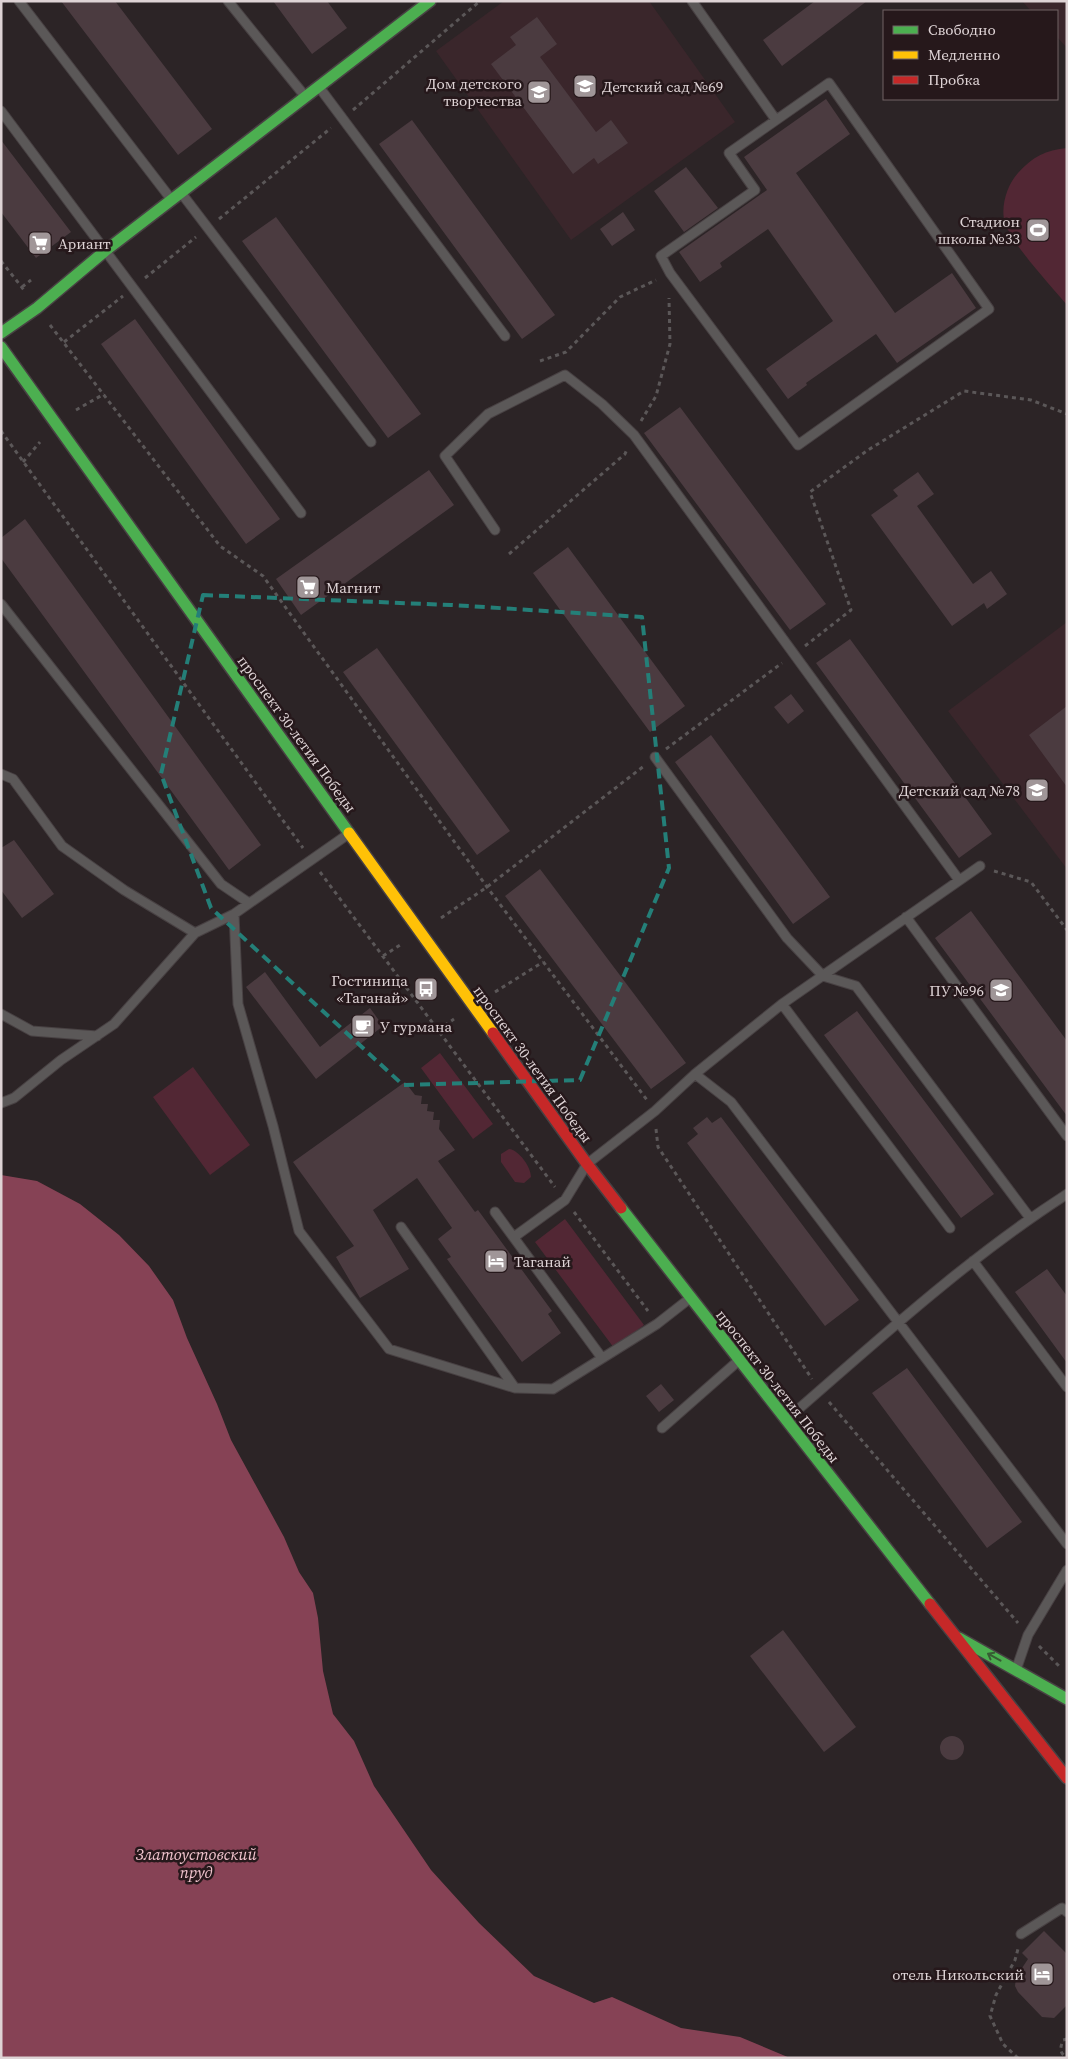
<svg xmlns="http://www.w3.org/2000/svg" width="1068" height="2059" font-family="'Source Serif 4',serif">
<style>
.built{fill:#3a262b}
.green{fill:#522734}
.water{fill:#864255}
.building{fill:#4b3b40}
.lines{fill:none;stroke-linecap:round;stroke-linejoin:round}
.lane-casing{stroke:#484143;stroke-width:11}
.fast-casing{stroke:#484143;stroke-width:14}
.slow-casing{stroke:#484143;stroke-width:14}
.jam-casing{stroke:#484143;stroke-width:14}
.path{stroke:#5b5758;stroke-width:3;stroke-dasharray:4 4;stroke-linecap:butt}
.lane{stroke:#5b5858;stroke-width:9}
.fast{stroke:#4caf50;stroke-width:11}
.slow{stroke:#ffc107;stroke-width:11}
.jam{stroke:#c62828;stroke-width:11}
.oneway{stroke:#375c33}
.marked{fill:none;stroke:#247f78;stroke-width:4;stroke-dasharray:10 6;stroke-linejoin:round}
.labels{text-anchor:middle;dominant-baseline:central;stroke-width:5;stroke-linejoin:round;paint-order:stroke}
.poi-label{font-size:15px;fill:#ded3d5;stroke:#26181b;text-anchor:end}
.street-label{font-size:15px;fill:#ded3d5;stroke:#26181b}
.water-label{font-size:16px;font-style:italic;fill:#f1c4ce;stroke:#26181b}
</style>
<rect width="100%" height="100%" fill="#2c2426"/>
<path class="built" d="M 504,1 L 649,1 L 735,122 L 571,240 L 436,51 Z
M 1022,1 L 1067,1 L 1067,48 L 1057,37 L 1057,11 L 1031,11 Z
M 1067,622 L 1067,869 L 948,711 Z"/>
<path class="green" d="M 1067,148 L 1067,305 C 1051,286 1012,244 1005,223 C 1000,207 1007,185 1018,173 C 1032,157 1046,150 1067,148 Z
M 440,1053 L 493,1124 L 473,1139 L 421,1068 Z
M 193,1067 L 250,1145 L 210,1175 L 153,1097 Z
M 509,1149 C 519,1150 531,1167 531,1177 L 524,1183 L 515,1182 L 501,1162 L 501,1154 Z
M 565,1219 L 644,1325 L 614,1348 L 535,1242 Z"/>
<path class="water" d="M 1,1175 L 37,1181 L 80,1204 L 119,1235 L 149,1266 L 173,1300 L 187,1338 L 217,1404 L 231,1440 L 284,1537 L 299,1572 L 313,1593 L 318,1618 L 323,1671 L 333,1714 L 354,1741 L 374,1786 L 431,1870 L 479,1923 L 534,1976 L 594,2003 L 612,1997 L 681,2028 L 740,2037 L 790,2058 L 1,2058 Z"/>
<path class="building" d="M 61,1 L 115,1 L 212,129 L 178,155 Z
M 273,1 L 327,1 L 347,28 L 312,54 Z
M 815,1 L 867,1 L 782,66 L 763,40 Z
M 537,17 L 557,44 L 540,57 L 596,132 L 611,120 L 628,143 L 598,164 L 594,158 L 573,174 L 491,64 L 516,45 L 510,37 Z
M 826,99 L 850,134 L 796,173 L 895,313 L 952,273 L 976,308 L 897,363 L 876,334 L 806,383 L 807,385 L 788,399 L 766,369 L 833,321 L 768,229 L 720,263 L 722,267 L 700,282 L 679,252 L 767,190 L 744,157 Z
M 412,120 L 555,315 L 522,339 L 379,144 Z
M 1,140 L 71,232 L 36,258 L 1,212 Z
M 686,167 L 718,208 L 684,232 L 654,191 Z
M 623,212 L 635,230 L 612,246 L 600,229 Z
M 276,217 L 421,414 L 388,438 L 242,241 Z
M 135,319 L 280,519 L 246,544 L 101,344 Z
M 680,407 L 826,604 L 790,630 L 644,433 Z
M 429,470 L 454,505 L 301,615 L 276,579 Z
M 918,472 L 934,494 L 917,506 L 973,584 L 991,571 L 1007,594 L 987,609 L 984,603 L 952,626 L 871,515 L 898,496 L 893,490 Z
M 25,519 L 261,845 L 229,870 L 1,558 L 1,538 Z
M 568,547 L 685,706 L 650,732 L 533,573 Z
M 850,639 L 992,834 L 959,858 L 816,663 Z
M 377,648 L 510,831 L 477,855 L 343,672 Z
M 791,694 L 804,711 L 788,724 L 774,707 Z
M 1067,706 L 1067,787 L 1029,735 Z
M 711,735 L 830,897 L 793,924 L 675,762 Z
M 14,840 L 54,894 L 22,918 L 1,890 L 1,848 Z
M 540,869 L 686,1063 L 651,1089 L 505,896 Z
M 971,911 L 1067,1041 L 1067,1116 L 935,938 Z
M 265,972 L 320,1047 L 370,1008 L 383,1026 L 316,1079 L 246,987 Z
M 857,1011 L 994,1194 L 961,1218 L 824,1035 Z
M 405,1082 L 415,1095 L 422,1096 L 421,1104 L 428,1104 L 427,1111 L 434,1112 L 433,1120 L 440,1120 L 439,1129 L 455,1150 L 438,1161 L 475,1212 L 478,1210 L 552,1311 L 548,1314 L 561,1333 L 522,1362 L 447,1259 L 451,1257 L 438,1239 L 452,1228 L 417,1178 L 373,1210 L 409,1269 L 360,1298 L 336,1257 L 354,1246 L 293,1162 Z
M 707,1117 L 712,1123 L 721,1117 L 859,1300 L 825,1326 L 687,1143 L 698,1134 L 693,1128 Z
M 1047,1269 L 1067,1296 L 1067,1363 L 1015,1292 Z
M 907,1368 L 1022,1522 L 987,1548 L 872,1393 Z
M 661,1384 L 674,1400 L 659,1412 L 646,1396 Z
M 783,1630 L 856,1727 L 824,1752 L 750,1656 Z
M940 1748a12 12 0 1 1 24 0a12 12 0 1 1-24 0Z
M 1044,1931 L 1067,1954 L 1067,2005 L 1054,2018 L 1042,2017 L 1018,1992 L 1015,1986 L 1016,1977 L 1028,1959 L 1022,1953 Z"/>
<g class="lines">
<g class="lane-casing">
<path id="lane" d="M 19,1 L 171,199
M 228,1 L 304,95
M 692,1 L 776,120
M 829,83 L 989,309 L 798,445 L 670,273 L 661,256 L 755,190 L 729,153 Z
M 319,87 L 505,336
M 1,111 L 301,513
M 182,194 L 371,442
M 495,530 L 445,456 L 488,414 L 565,375 L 602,404 L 634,435 L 959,880
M 1,604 L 221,884 L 249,903
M 655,757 L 787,938 L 823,976 L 856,986 L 1030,1218
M 1,774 L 13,779 L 62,846 L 124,890 L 195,933
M 234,914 L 238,1004 L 273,1126 L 299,1231 L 389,1349 L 515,1388
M 906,917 L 1067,1136
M 782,1004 L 950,1228
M 1,1014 L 32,1031 L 97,1036
M 695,1074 L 731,1102 L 1067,1544
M 1,1103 L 14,1098 L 61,1060 L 114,1024 L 195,933 L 234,914 L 347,835
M 495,1212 L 602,1358
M 401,1227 L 515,1388 L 553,1389 L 657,1324 L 689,1299
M 514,1237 L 565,1200 L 587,1164 L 655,1111 L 695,1074 L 782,1004 L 980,866
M 973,1261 L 1067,1387
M 787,1419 C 877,1341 966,1259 1067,1194
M 662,1428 L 737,1362
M 1016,1670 L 1028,1635 L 1067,1570
M 1021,1934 L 1062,1908 L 1067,1912"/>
</g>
<g class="fast-casing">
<path id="fast" d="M 1,333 L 37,308 L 105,251 L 430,1
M 1,347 L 349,833
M 621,1208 L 930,1604
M 959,1638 L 1067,1699"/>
</g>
<g class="slow-casing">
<path id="slow" d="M 349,833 L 493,1033"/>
</g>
<g class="jam-casing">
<path id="jam" d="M 493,1033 L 587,1164 L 621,1208
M 930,1604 L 1067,1778"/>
</g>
<path class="path" d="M 353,110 L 480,1
M 219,219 L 331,128
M 1,261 L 24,290
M 145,278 L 196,237
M 22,287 L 31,280
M 50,325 L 220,546 L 263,576 L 487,887 L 647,1100
M 64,342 L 123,296
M 540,361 L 566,352 L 620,297 L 656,280
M 76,410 L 104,394
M 641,421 L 656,396 L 670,344 L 669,298
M 1,431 L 303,848
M 23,462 L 40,442
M 509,554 L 625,454 L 627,449
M 805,646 L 851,610 L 810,492 L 868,450 L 964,391 L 1031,400 L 1067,414
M 666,749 L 782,663
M 994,871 L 1031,882 L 1067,930
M 320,872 L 555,1187
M 441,918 L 487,887 L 644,766
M 383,956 L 400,945
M 495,992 L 543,962
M 438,1030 L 454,1019
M 656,1129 L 658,1147 L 812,1379
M 574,1212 L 648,1311
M 829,1402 L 1018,1623
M 1039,1646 L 1061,1668
M 1067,2039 L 1063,2040 C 1060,2049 1059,2052 1067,2058
M 1018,2058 L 1003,2044 L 990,2016 L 996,1995 L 1015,1960 L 1018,1949"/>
<use href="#lane" class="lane"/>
<use href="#fast" class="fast"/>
<use href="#slow" class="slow"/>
<use href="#jam" class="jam"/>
</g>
<defs><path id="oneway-shaft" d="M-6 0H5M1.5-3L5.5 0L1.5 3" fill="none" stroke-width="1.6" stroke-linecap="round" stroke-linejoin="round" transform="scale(1.25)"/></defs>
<use class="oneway" href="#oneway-shaft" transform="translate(994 1657) rotate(-151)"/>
<path class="marked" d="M 203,595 L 451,605 L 642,617 L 669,868 L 580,1080 L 403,1085 L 211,908 L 161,774 Z"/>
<defs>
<g id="school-square" transform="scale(1.25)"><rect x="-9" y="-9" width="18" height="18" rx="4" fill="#a09698" stroke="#26181b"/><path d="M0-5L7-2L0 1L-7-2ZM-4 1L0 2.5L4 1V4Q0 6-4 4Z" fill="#fff"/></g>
<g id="stadium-square" transform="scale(1.25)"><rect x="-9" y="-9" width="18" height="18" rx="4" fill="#a09698" stroke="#26181b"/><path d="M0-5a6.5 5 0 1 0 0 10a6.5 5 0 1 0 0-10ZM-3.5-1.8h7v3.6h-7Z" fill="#fff"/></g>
<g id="supermarket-square" transform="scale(1.25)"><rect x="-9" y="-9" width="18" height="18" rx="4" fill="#a09698" stroke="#26181b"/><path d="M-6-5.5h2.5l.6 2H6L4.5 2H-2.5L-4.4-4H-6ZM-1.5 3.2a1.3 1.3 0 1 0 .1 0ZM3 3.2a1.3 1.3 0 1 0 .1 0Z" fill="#fff"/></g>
<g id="bus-square" transform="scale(1.25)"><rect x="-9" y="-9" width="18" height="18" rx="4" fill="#a09698" stroke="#26181b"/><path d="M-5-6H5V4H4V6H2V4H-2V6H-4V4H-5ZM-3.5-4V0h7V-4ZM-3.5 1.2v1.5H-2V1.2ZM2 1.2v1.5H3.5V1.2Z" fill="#fff"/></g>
<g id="university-square" transform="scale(1.25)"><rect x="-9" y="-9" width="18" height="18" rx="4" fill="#a09698" stroke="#26181b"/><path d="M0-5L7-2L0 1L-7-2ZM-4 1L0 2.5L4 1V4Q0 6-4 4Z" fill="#fff"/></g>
<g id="cafe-square" transform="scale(1.25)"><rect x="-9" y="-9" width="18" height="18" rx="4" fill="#a09698" stroke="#26181b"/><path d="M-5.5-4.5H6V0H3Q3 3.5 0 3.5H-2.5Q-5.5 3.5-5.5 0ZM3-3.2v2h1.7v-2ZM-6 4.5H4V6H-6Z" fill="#fff"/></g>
<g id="hotel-square" transform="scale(1.25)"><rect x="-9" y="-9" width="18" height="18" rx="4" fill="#a09698" stroke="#26181b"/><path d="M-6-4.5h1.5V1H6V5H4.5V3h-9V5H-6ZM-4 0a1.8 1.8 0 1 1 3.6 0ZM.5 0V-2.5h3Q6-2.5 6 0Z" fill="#fff"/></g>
</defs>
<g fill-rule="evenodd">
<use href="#school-square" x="585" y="86"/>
<use href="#school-square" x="539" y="92"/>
<use href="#stadium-square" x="1038" y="230"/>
<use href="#supermarket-square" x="40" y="243"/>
<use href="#supermarket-square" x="308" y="587"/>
<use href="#school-square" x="1037" y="790"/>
<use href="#bus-square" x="426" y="989"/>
<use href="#university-square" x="1001" y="990"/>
<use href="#cafe-square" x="363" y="1026"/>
<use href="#hotel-square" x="496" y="1261"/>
<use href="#hotel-square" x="1042" y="1974"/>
</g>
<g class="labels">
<g class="poi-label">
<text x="522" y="83">Дом детского<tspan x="522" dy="17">творчества</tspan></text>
<text x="602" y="86" text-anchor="start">Детский сад №69</text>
<text x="1020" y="221">Стадион<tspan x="1020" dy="17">школы №33</tspan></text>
<text x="58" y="243" text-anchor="start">Ариант</text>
<text x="326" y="587" text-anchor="start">Магнит</text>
<text x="1020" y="790">Детский сад №78</text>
<text x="408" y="980">Гостиница<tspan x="408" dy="17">«Таганай»</tspan></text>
<text x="984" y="990">ПУ №96</text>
<text x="380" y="1026" text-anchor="start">У гурмана</text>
<text x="514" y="1261" text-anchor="start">Таганай</text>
<text x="1024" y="1974">отель Никольский</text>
</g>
<g class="street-label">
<text transform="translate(297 734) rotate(54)">проспект 30-летия Победы</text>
<text transform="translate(533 1064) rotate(54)">проспект 30-летия Победы</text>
<text transform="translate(778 1386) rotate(52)">проспект 30-летия Победы</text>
</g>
<g class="water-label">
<text x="196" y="1854">Златоустовский<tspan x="196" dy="18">пруд</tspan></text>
</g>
</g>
<rect width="1068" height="2059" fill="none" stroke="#ded3d5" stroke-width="5"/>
<rect x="883" y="10" width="175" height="90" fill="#26181b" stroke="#706365"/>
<rect x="893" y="26" width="25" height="8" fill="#4caf50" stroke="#706365"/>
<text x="928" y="35" font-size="15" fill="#ded3d5">Свободно</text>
<rect x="893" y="51" width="25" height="8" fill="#ffc107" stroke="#706365"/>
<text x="928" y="60" font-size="15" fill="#ded3d5">Медленно</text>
<rect x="893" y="76" width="25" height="8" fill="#c62828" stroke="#706365"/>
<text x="928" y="85" font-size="15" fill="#ded3d5">Пробка</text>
</svg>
